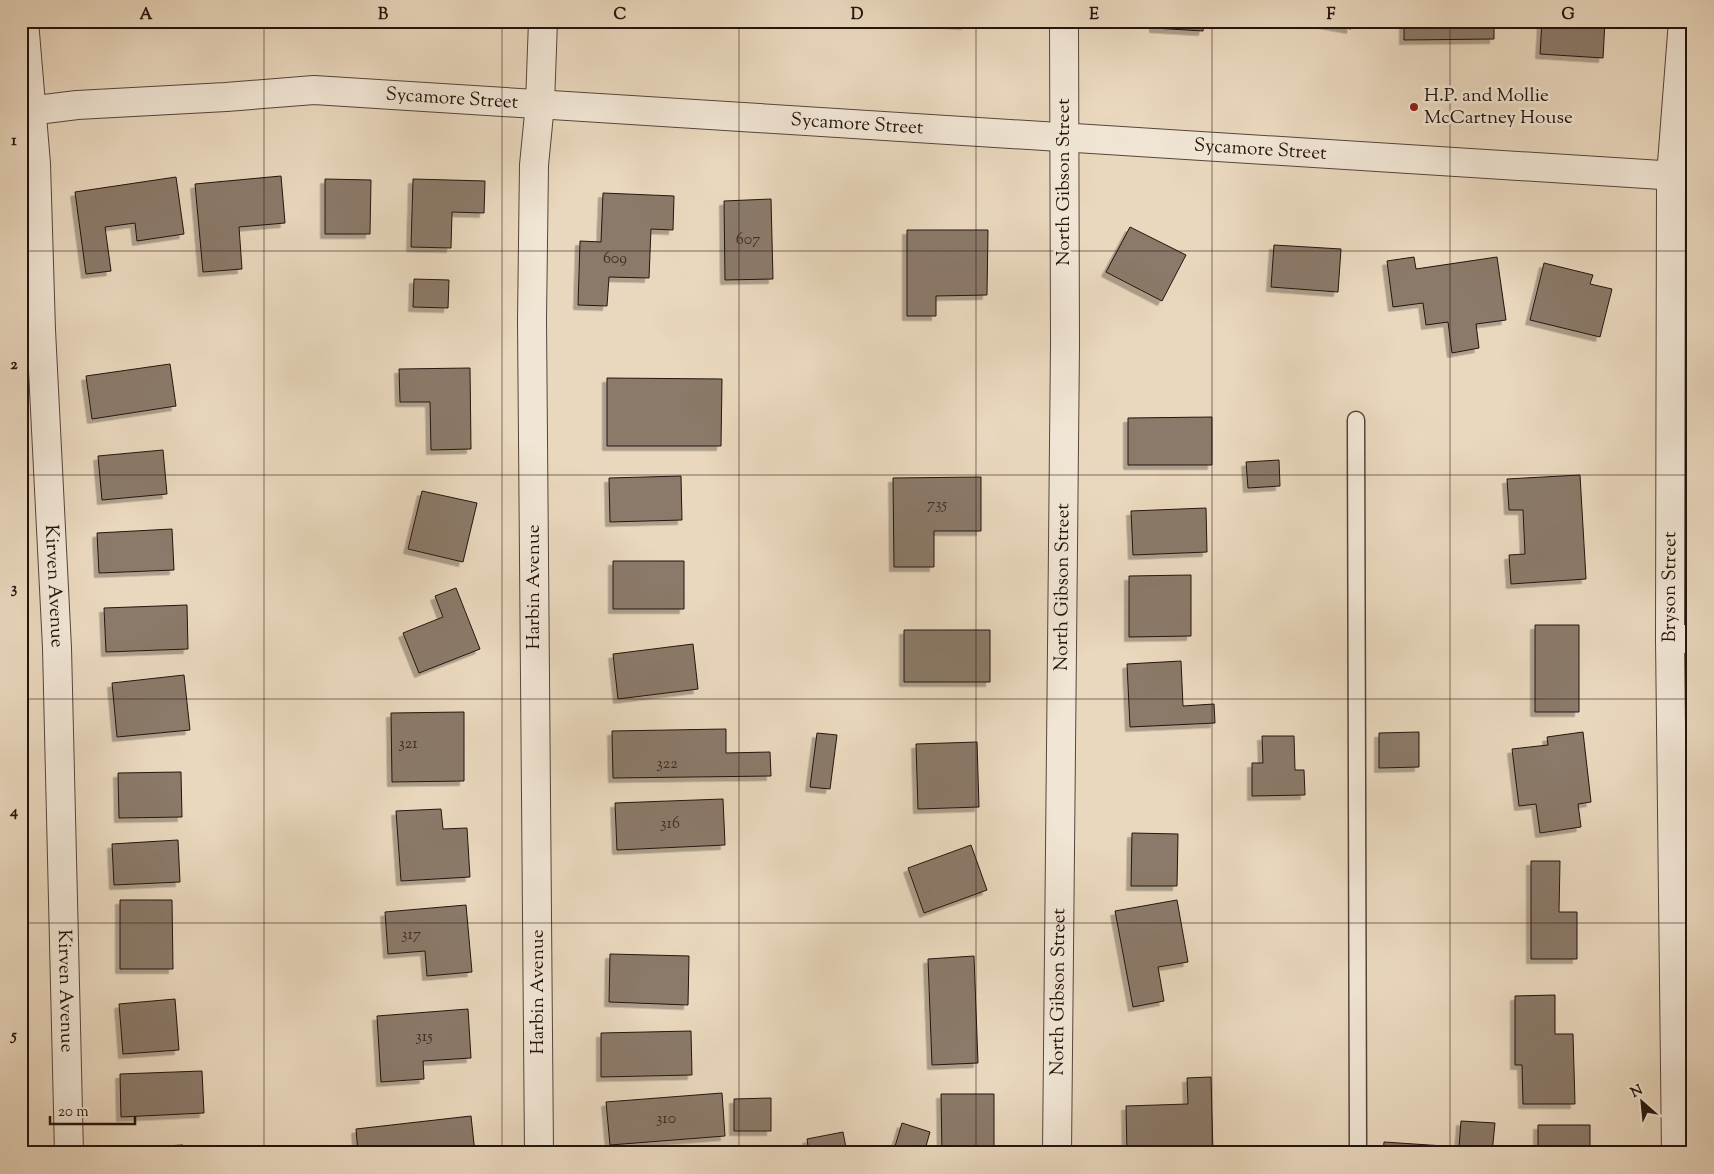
<svg xmlns="http://www.w3.org/2000/svg" width="1714" height="1174" font-family="'Sorts Mill Goudy',serif">
<style>
.building{fill:#8b7a6a;stroke:#24140e;filter:url(#shadow)}
.lines{fill:none;stroke-linecap:round;stroke-linejoin:round}
.service-casing{stroke:#56453a;stroke-width:19}
.minor-casing{stroke:#56453a;stroke-width:30}
.service{stroke:#f1e6d5;stroke-width:16}
.minor{stroke:#f1e6d5;stroke-width:28}
.grid{fill:none;stroke:#24140e;stroke-width:1;stroke-opacity:0.55}
.poi-dot{fill:#8f2418;stroke:#f1e6d5;stroke-width:2}
.labels{text-anchor:middle;dominant-baseline:central;stroke-width:5;stroke-linejoin:round;paint-order:stroke}
.number-label{font-size:16px;fill:#3e2e25}
.poi-label{font-size:19px;fill:#24140e;stroke:#f1e6d5;text-anchor:start}
.street-label{font-size:19px;fill:#24140e;stroke:#f1e6d5}
.neatline{fill:none;stroke:#24140e;stroke-width:2}
.grid-label{font-size:16px;text-anchor:middle;font-weight:bold;fill:#24140e}
</style>
<defs>
<filter id="shadow"><feDropShadow dx="-4.5" dy="4.5" stdDeviation="0" flood-color="#0004"/></filter>
</defs>
<rect width="100%" height="100%" fill="#ead8be"/>
<filter id="stains"><feTurbulence type="fractalNoise" baseFrequency=".004" numOctaves="4"/><feColorMatrix values="0 0 0 0 .2 0 0 0 0 .09 0 0 0 0 .02 0 0 0 .5 -.17"/></filter>
<radialGradient id="worn" r=".72"><stop offset=".6" stop-color="#630" stop-opacity="0"/><stop offset="1" stop-color="#630" stop-opacity=".3"/></radialGradient>
<path class="building" d="M 913,21 L 966,21 L 966,25 Z
M 1154,21 L 1204,21 L 1203,31 L 1154,28 Z
M 1308,21 L 1352,21 L 1351,29 Z
M 1404,21 L 1494,21 L 1494,39 L 1404,40 Z
M 1542,21 L 1605,21 L 1603,58 L 1540,54 Z
M 281,176 L 285,223 L 239,227 L 242,269 L 203,272 L 195,184 Z
M 176,177 L 184,234 L 137,241 L 135,223 L 105,227 L 111,271 L 86,274 L 75,192 Z
M 325,179 L 371,180 L 370,234 L 325,234 Z
M 413,179 L 485,181 L 484,213 L 452,212 L 451,248 L 411,247 Z
M 603,193 L 674,196 L 673,230 L 651,229 L 649,278 L 609,277 L 607,306 L 578,305 L 580,241 L 601,242 Z
M 771,199 L 773,279 L 725,280 L 724,201 Z
M 1130,227 L 1186,255 L 1162,301 L 1106,272 Z
M 907,230 L 988,230 L 987,295 L 936,296 L 936,316 L 907,316 Z
M 1274,245 L 1341,249 L 1338,292 L 1271,287 Z
M 1414,257 L 1416,269 L 1497,257 L 1506,320 L 1476,324 L 1479,348 L 1452,353 L 1448,322 L 1426,325 L 1423,303 L 1393,307 L 1387,261 Z
M 1544,263 L 1593,275 L 1590,284 L 1612,289 L 1600,337 L 1530,320 Z
M 414,279 L 449,280 L 448,308 L 413,307 Z
M 170,364 L 176,406 L 92,419 L 86,376 Z
M 470,368 L 471,449 L 431,450 L 430,402 L 400,402 L 399,369 Z
M 607,378 L 722,379 L 721,446 L 607,446 Z
M 1212,417 L 1212,465 L 1128,465 L 1128,418 Z
M 163,450 L 167,494 L 102,500 L 98,456 Z
M 1279,460 L 1280,486 L 1248,488 L 1246,462 Z
M 1580,475 L 1586,579 L 1511,584 L 1509,555 L 1525,554 L 1523,510 L 1509,510 L 1507,479 Z
M 681,476 L 682,520 L 610,522 L 609,478 Z
M 981,477 L 981,531 L 934,531 L 934,567 L 894,567 L 893,478 Z
M 422,491 L 477,503 L 463,562 L 408,549 Z
M 1206,508 L 1207,552 L 1133,555 L 1131,511 Z
M 172,529 L 174,570 L 99,573 L 97,533 Z
M 613,561 L 684,561 L 684,609 L 613,609 Z
M 1191,575 L 1191,636 L 1129,637 L 1129,576 Z
M 456,588 L 480,649 L 419,673 L 403,633 L 443,617 L 435,596 Z
M 187,605 L 188,649 L 106,652 L 104,608 Z
M 1535,625 L 1579,625 L 1579,712 L 1535,712 Z
M 904,630 L 990,630 L 990,682 L 904,682 Z
M 693,644 L 698,689 L 618,699 L 613,654 Z
M 1181,661 L 1183,706 L 1214,704 L 1215,723 L 1130,727 L 1127,664 Z
M 184,675 L 190,730 L 117,737 L 112,683 Z
M 464,712 L 464,781 L 392,782 L 391,713 Z
M 726,729 L 726,753 L 770,752 L 771,776 L 613,778 L 612,731 Z
M 1419,732 L 1419,767 L 1379,768 L 1379,733 Z
M 1583,732 L 1591,802 L 1578,804 L 1581,827 L 1540,833 L 1536,804 L 1519,806 L 1512,749 L 1548,745 L 1547,737 Z
M 817,733 L 837,735 L 830,789 L 810,787 Z
M 1262,736 L 1294,736 L 1295,770 L 1304,770 L 1305,795 L 1252,796 L 1252,763 L 1263,763 Z
M 977,742 L 979,807 L 918,809 L 916,744 Z
M 181,772 L 182,817 L 119,818 L 118,773 Z
M 723,799 L 725,845 L 617,850 L 615,803 Z
M 441,809 L 443,829 L 467,828 L 470,877 L 401,881 L 396,811 Z
M 1132,833 L 1178,834 L 1177,886 L 1131,886 Z
M 178,840 L 180,882 L 114,885 L 112,844 Z
M 971,845 L 987,890 L 924,913 L 908,868 Z
M 1531,861 L 1560,861 L 1559,912 L 1577,912 L 1577,959 L 1531,959 Z
M 120,900 L 172,900 L 173,969 L 120,969 Z
M 1177,900 L 1188,962 L 1158,967 L 1164,1001 L 1133,1007 L 1115,911 Z
M 466,905 L 472,972 L 427,976 L 425,951 L 388,954 L 385,912 Z
M 610,954 L 689,956 L 688,1005 L 609,1002 Z
M 974,956 L 978,1063 L 932,1065 L 928,959 Z
M 1555,995 L 1555,1034 L 1573,1034 L 1575,1104 L 1523,1104 L 1522,1065 L 1515,1065 L 1515,996 Z
M 175,999 L 179,1050 L 123,1054 L 119,1004 Z
M 468,1009 L 471,1058 L 423,1061 L 424,1079 L 381,1082 L 377,1016 Z
M 691,1031 L 692,1075 L 601,1077 L 601,1033 Z
M 202,1071 L 204,1113 L 121,1117 L 120,1074 Z
M 1211,1077 L 1213,1153 L 1127,1153 L 1126,1106 L 1188,1104 L 1187,1078 Z
M 722,1093 L 725,1136 L 610,1145 L 606,1102 Z
M 941,1094 L 994,1094 L 994,1153 L 942,1153 Z
M 771,1098 L 771,1131 L 734,1131 L 734,1099 Z
M 471,1116 L 475,1153 L 358,1153 L 356,1129 Z
M 1461,1121 L 1495,1123 L 1492,1153 L 1383,1153 L 1384,1142 L 1459,1147 Z
M 902,1123 L 930,1132 L 924,1153 L 893,1153 Z
M 1538,1125 L 1590,1125 L 1590,1153 L 1538,1153 Z
M 843,1132 L 847,1153 L 809,1153 L 807,1139 Z
M 183,1145 L 184,1153 L 124,1153 L 124,1148 Z"/>
<g class="lines">
<g class="service-casing">
<path id="service" d="M 1356,420 L 1358,1153"/>
</g>
<g class="minor-casing">
<g id="minor">
<path id="s1" d="M 24,21 L 36,164 L 41,330 L 57,648 L 69,1153"/>
<path id="s2" d="M 21,112 L 77,105 L 226,97 L 314,90 L 1693,177"/>
<path d="M 1670,639 L 1693,639"/>
<path d="M 539,1153 L 532,320 L 534,165 L 540,104 L 543,21"/>
<path id="s3" d="M 1057,1153 L 1065,344 L 1064,21"/>
<path id="s4" d="M 1676,1153 L 1670,639 L 1671,176 L 1683,21"/>
</g>
</g>
<use href="#service" class="service"/>
<use href="#minor" class="minor"/>
</g>
<path class="grid" d="M 264,21 L 264,1153M 502,21 L 502,1153M 739,21 L 739,1153M 976,21 L 976,1153M 1212,21 L 1212,1153M 1450,21 L 1450,1153M 21,251 L 1693,251M 21,475 L 1693,475M 21,699 L 1693,699M 21,923 L 1693,923"/>
<circle class="poi-dot" cx="1414" cy="107" r="5"/>
<g class="labels">
<g class="number-label">
<text x="748" y="240">607</text>
<text x="615" y="259">609</text>
<text x="937" y="505">735</text>
<text x="408" y="744">321</text>
<text x="667" y="764">322</text>
<text x="670" y="824">316</text>
<text x="411" y="935">317</text>
<text x="424" y="1037">315</text>
<text x="666" y="1119">310</text>
</g>
<g class="poi-label">
<text x="1424" y="96">H.P. and Mollie<tspan x="1424" dy="22">McCartney House</tspan></text>
</g>
<g class="street-label">
<text stroke="none"><textPath href="#s2" startOffset="432">Sycamore Street</textPath></text>
<text stroke="none"><textPath href="#s2" startOffset="838">Sycamore Street</textPath></text>
<text stroke="none"><textPath href="#s2" startOffset="1242">Sycamore Street</textPath></text>
<text transform="translate(1064 182) rotate(-90)">North Gibson Street</text>
<text stroke="none"><textPath href="#s1" startOffset="566">Kirven Avenue</textPath></text>
<text transform="translate(534 587) rotate(-90)">Harbin Avenue</text>
<text stroke="none"><textPath href="#s3" startOffset="566">North Gibson Street</textPath></text>
<text stroke="none"><textPath href="#s4" startOffset="566">Bryson Street</textPath></text>
<text stroke="none"><textPath href="#s1" startOffset="971">Kirven Avenue</textPath></text>
<text transform="translate(538 992) rotate(-90)">Harbin Avenue</text>
<text stroke="none"><textPath href="#s3" startOffset="161">North Gibson Street</textPath></text>
</g>
</g>
<rect width="1714" height="1174" fill="none" stroke="#ead8be" stroke-width="55"/>
<g transform="translate(1642 1102) rotate(333)" stroke="#f1e6d5" stroke-width="4" paint-order="stroke">
<path d="M0-4L9 19L0 12L-9 19Z" fill="#24140e"/>
<text y="-8" font-size="14" font-weight="bold" text-anchor="middle" fill="#24140e">N</text>
</g>
<path d="M50 1116v8h85v-8" fill="none" stroke="#24140e" stroke-width="2.5"/>
<text x="58" y="1116" font-size="15" fill="#24140e" stroke="#f1e6d5" stroke-width="4" paint-order="stroke">20 m</text>
<rect x="28" y="28" width="1658" height="1118" class="neatline"/>
<g class="grid-label">
<text x="146" y="19">A</text>
<text x="383" y="19">B</text>
<text x="620" y="19">C</text>
<text x="857" y="19">D</text>
<text x="1094" y="19">E</text>
<text x="1331" y="19">F</text>
<text x="1568" y="19">G</text>
<text x="14" y="145">1</text>
<text x="14" y="369">2</text>
<text x="14" y="593">3</text>
<text x="14" y="816">4</text>
<text x="14" y="1040">5</text>
</g>
<rect width="100%" height="100%" filter="url(#stains)"/>
<rect width="100%" height="100%" fill="url(#worn)"/>
</svg>
